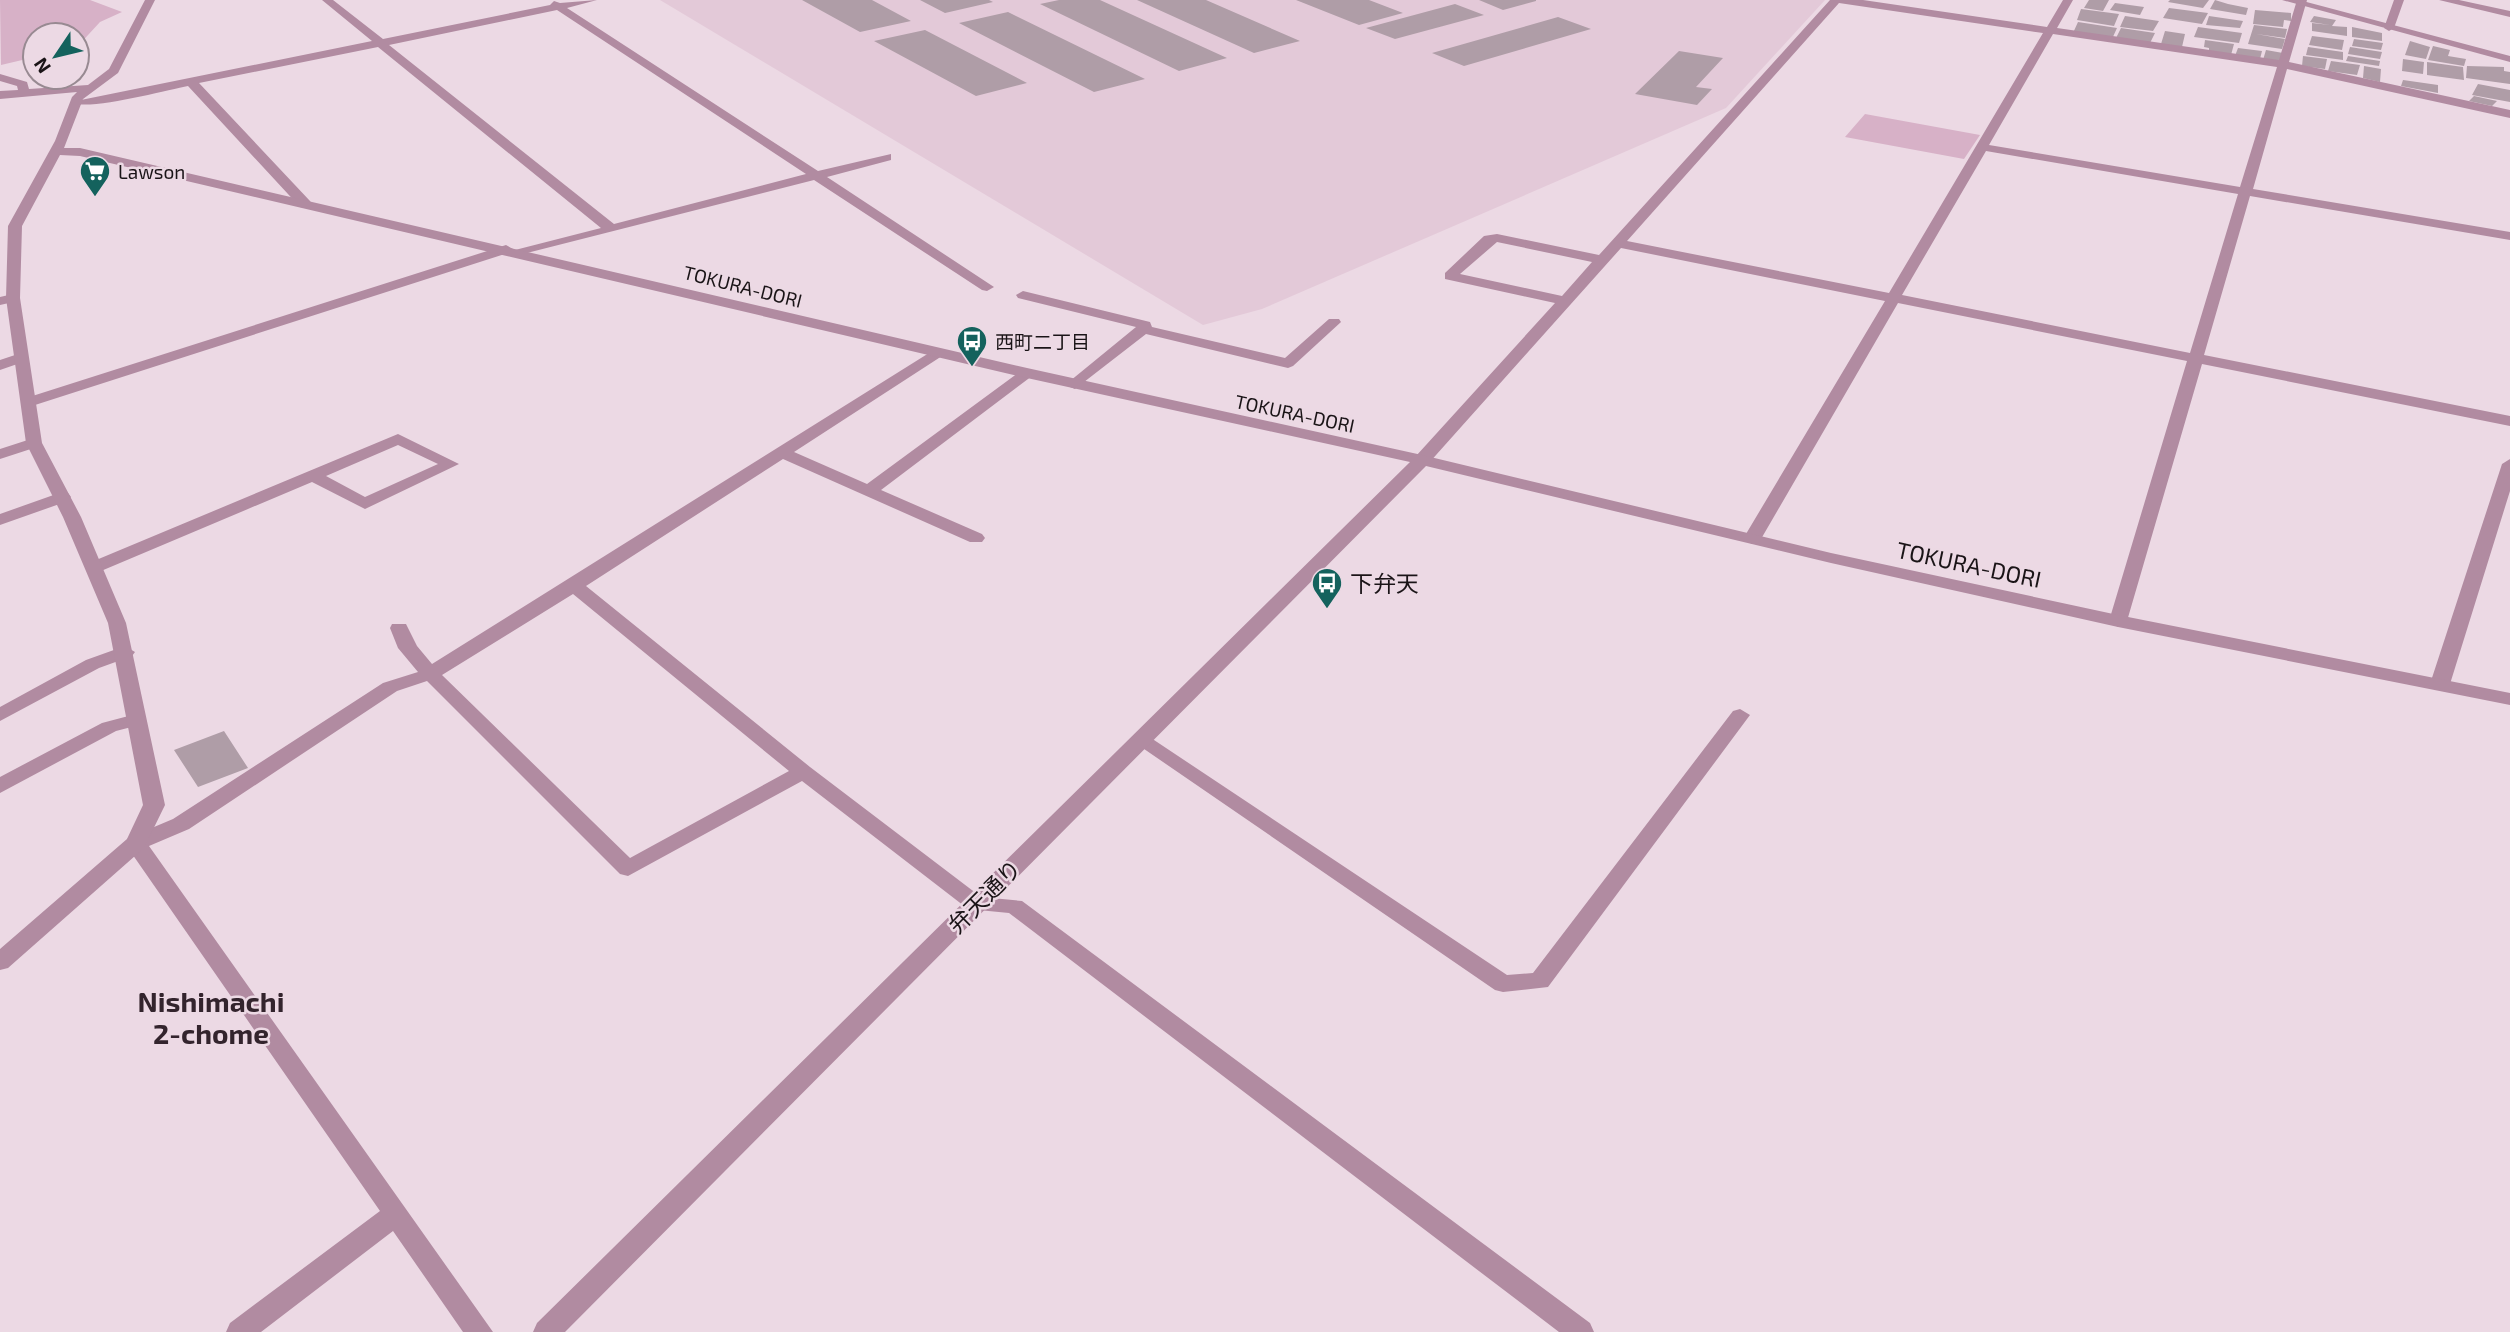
<svg xmlns="http://www.w3.org/2000/svg" width="2510" height="1332" font-family="'Exo 2','Noto Sans JP',sans-serif">
<style>
.built{fill:#e3c9d8}
.green{fill:#d7b1c7}
.building{fill:#af9da7}
.lines{fill:none;stroke-linecap:round;stroke-linejoin:round}
.minor{fill:#b18ba1;fill-rule:evenodd}
.tertiary{fill:#b18ba1;fill-rule:evenodd}
.labels{text-anchor:middle;dominant-baseline:central;stroke-width:5;stroke-linejoin:round;paint-order:stroke}
.far-poi-label{font-size:19px;fill:#1a1417;stroke:#ecd9e4;text-anchor:start}
.far-street-label{font-size:19px;fill:#1a1417;stroke:#ecd9e4}
.street-label{font-size:23px;fill:#1a1417;stroke:#ecd9e4}
.poi-label{font-size:23px;fill:#1a1417;stroke:#ecd9e4;text-anchor:start}
.near-neighbourhood-label{font-size:28px;font-weight:bold;fill:#33242d;stroke:#ecd9e4}
</style>
<rect width="100%" height="100%" fill="#ecd9e4"/>
<path class="built" d="M 660,0 L 1825,0 L 1726,108 L 1262,309 L 1203,325 Z"/>
<path class="green" d="M 0,0 L 90,0 L 122,12 L 100,22 L 77,47 L 77,35 L 35,35 L 35,57 L 1,65 Z
M 1865,114 L 1980,135 L 1964,159 L 1845,137 Z"/>
<path class="building" d="M 802,0 L 872,0 L 911,21 L 860,32 Z
M 920,0 L 989,0 L 993,2 L 945,13 Z
M 1059,0 L 1100,0 L 1227,58 L 1179,71 L 1040,4 Z
M 1137,0 L 1206,0 L 1300,41 L 1254,53 Z
M 1296,0 L 1369,0 L 1403,13 L 1359,25 Z
M 1479,0 L 1536,0 L 1536,1 L 1503,10 Z
M 2089,0 L 2109,0 L 2103,11 L 2084,8 Z
M 2170,0 L 2209,0 L 2203,8 L 2168,2 Z
M 2215,0 L 2228,4 L 2248,8 L 2246,15 L 2210,9 Z
M 2115,3 L 2144,7 L 2140,15 L 2110,10 Z
M 1455,4 L 1484,15 L 1395,39 L 1366,28 Z
M 2169,8 L 2208,13 L 2202,24 L 2163,18 Z
M 2081,9 L 2119,14 L 2114,26 L 2077,20 Z
M 2255,10 L 2291,13 L 2291,21 L 2284,20 L 2283,27 L 2253,24 Z
M 1008,12 L 1145,79 L 1094,92 L 959,23 Z
M 2125,16 L 2159,21 L 2153,31 L 2120,27 Z
M 2209,16 L 2243,21 L 2240,28 L 2206,25 Z
M 2314,16 L 2336,20 L 2332,26 L 2347,27 L 2347,36 L 2312,31 L 2312,23 L 2330,25 L 2310,22 Z
M 1558,17 L 1591,29 L 1464,66 L 1432,53 Z
M 2078,22 L 2117,28 L 2112,39 L 2073,33 Z
M 2254,25 L 2287,29 L 2285,38 L 2256,34 L 2285,39 L 2282,49 L 2248,44 Z
M 2198,27 L 2242,33 L 2239,43 L 2194,37 Z
M 2352,27 L 2382,33 L 2382,41 L 2352,37 Z
M 2121,28 L 2155,33 L 2150,43 L 2116,38 Z
M 925,30 L 1027,83 L 976,96 L 874,41 Z
M 2165,31 L 2185,34 L 2182,47 L 2161,44 Z
M 2312,36 L 2344,40 L 2342,50 L 2309,45 Z
M 2354,39 L 2383,43 L 2381,50 L 2352,46 Z
M 2205,40 L 2234,44 L 2231,55 L 2209,51 L 2209,48 L 2204,47 Z
M 2410,41 L 2430,47 L 2426,59 L 2405,55 Z
M 2433,46 L 2450,50 L 2448,56 L 2466,59 L 2464,66 L 2428,60 Z
M 2308,47 L 2343,52 L 2343,60 L 2306,55 Z
M 2350,47 L 2382,52 L 2380,59 L 2348,54 Z
M 2238,48 L 2262,51 L 2260,59 L 2235,56 Z
M 2266,50 L 2283,53 L 2280,63 L 2263,60 Z
M 1679,51 L 1723,58 L 1696,87 L 1712,89 L 1697,105 L 1635,94 Z
M 2303,56 L 2327,59 L 2325,69 L 2302,66 Z
M 2348,56 L 2380,61 L 2379,66 L 2346,61 Z
M 2403,59 L 2424,62 L 2423,74 L 2402,71 Z
M 2331,61 L 2360,65 L 2357,75 L 2328,71 Z
M 2427,62 L 2463,67 L 2464,80 L 2427,75 Z
M 2364,66 L 2381,69 L 2380,82 L 2363,78 Z
M 2467,66 L 2504,67 L 2504,71 L 2510,72 L 2510,84 L 2466,78 Z
M 2403,80 L 2438,85 L 2438,93 L 2401,86 Z
M 2478,84 L 2510,90 L 2510,102 L 2472,95 Z
M 2474,96 L 2497,101 L 2492,106 L 2469,101 Z
M 224,731 L 248,768 L 198,787 L 174,750 Z"/>
<g class="lines">
<path class="minor" d="M 322,0 L 333,0 L 383,39 L 550,5 L 554,1 L 560,3 L 597,0 L 567,8 L 818,171 L 891,154 L 891,160 L 827,177 L 994,287 L 987,291 L 982,290 L 814,180 L 515,256 L 515,250 L 601,228 L 378,47 L 199,83 L 310,201 L 312,204 L 305,208 L 300,207 L 188,86 C 167,90 85,112 71,102 L 372,41 ZM 557,10 L 806,174 L 614,224 L 389,45 Z
M 1830,0 L 1863,0 L 2047,27 L 2063,0 L 2073,0 L 2057,28 L 2279,60 L 2297,0 L 2307,0 L 2289,62 L 2510,110 L 2510,118 L 2287,69 L 2253,189 L 2510,232 L 2510,240 L 2250,196 L 2204,355 L 2510,416 L 2510,426 L 2202,364 L 2127,621 L 2118,627 L 2109,621 L 2187,361 L 1898,303 L 1761,539 L 1752,544 L 1743,539 L 1885,301 L 1621,248 L 1428,464 L 1416,464 L 1414,460 L 1416,456 L 1555,303 L 1445,279 L 1445,273 L 1484,236 L 1497,234 L 1599,255 ZM 1839,3 L 2043,33 L 1889,293 L 1627,241 ZM 2053,34 L 2277,67 L 2240,187 L 1989,145 ZM 1986,151 L 2238,194 L 2190,353 L 1902,295 ZM 1497,242 L 1592,262 L 1562,296 L 1460,274 Z
M 2394,0 L 2404,0 L 2394,28 L 2389,31 L 2384,28 Z
M 2439,0 L 2459,0 L 2510,11 L 2510,17 Z
M 506,245 L 513,249 L 511,252 L 35,405 L 23,405 L 21,402 L 23,399 Z
M 1023,291 L 1150,322 L 1152,327 L 1285,358 L 1329,319 L 1339,319 L 1341,322 L 1293,366 L 1288,368 L 1146,334 L 1075,389 L 1070,387 L 1070,381 L 1136,327 L 1018,298 L 1016,295 Z
M 13,294 L 18,295 L 18,301 L 0,305 L 0,297 Z
M 937,348 L 945,353 L 942,356 L 794,452 L 867,484 L 1022,370 L 1032,370 L 1032,376 L 881,490 L 982,534 L 985,538 L 982,542 L 970,542 L 783,459 L 586,586 L 810,767 L 981,897 L 1022,901 L 1590,1323 L 1594,1332 L 1559,1332 L 1009,913 L 968,909 L 802,781 L 628,876 L 620,874 L 427,681 L 397,691 L 189,829 L 149,846 L 493,1332 L 463,1332 L 393,1231 L 261,1332 L 226,1332 L 230,1323 L 380,1211 L 128,848 L 125,843 L 128,838 L 173,819 L 383,683 L 418,672 L 398,648 L 390,628 L 392,624 L 406,624 L 417,646 L 432,664 ZM 573,594 L 789,771 L 630,858 L 442,675 Z
M 21,353 L 29,358 L 26,361 L 0,370 L 0,360 Z
M 398,434 L 459,464 L 365,509 L 312,482 L 101,571 L 95,572 L 86,567 L 89,563 ZM 398,445 L 438,464 L 365,497 L 326,476 Z
M 34,438 L 40,440 L 40,446 L 0,459 L 0,449 Z
M 2510,459 L 2510,491 L 2450,684 L 2440,690 L 2433,688 L 2430,684 L 2502,464 Z
M 62,492 L 68,493 L 71,497 L 68,501 L 0,525 L 0,514 Z
M 125,646 L 135,652 L 132,656 L 99,668 L 0,721 L 0,707 L 86,660 Z
M 1740,709 L 1750,715 L 1747,719 L 1548,987 L 1503,992 L 1495,990 L 1131,740 L 1141,734 L 1148,736 L 1507,975 L 1533,973 L 1733,711 Z
M 136,714 L 146,720 L 143,724 L 116,731 L 0,793 L 0,777 L 102,723 Z"/>
<path class="tertiary" d="M 145,0 L 155,0 L 118,73 L 83,99 L 64,148 L 80,148 L 1027,368 L 1422,455 L 1831,553 L 2118,615 L 2510,693 L 2510,705 L 2118,627 L 1831,563 L 1426,466 L 565,1332 L 533,1332 L 537,1323 L 1410,462 L 1027,378 L 80,156 L 60,155 L 22,226 L 20,298 L 42,443 L 81,517 L 126,623 L 165,805 L 144,848 L 8,968 L 0,970 L 0,949 L 127,839 L 143,805 L 108,623 L 63,517 L 26,443 L 6,298 L 8,226 L 55,141 L 72,97 L 77,92 L 0,99 L 0,91 L 18,90 L 17,86 L 0,81 L 0,74 L 27,82 L 29,89 L 88,85 L 109,69 Z
M 2282,0 L 2299,0 L 2510,56 L 2510,62 Z"/>
</g>
<defs>
<g id="supermarket-pin" transform="scale(1.575)"><path d="M0 17L-7.5 6A9.5 9.5 0 1 1 7.5 6Z" fill="#14625d" stroke="#ecd9e4"/><path d="M-6-5.5h2.5l.6 2H6L4.5 2H-2.5L-4.4-4H-6ZM-1.5 3.2a1.3 1.3 0 1 0 .1 0ZM3 3.2a1.3 1.3 0 1 0 .1 0Z" fill="#fff"/></g>
<g id="bus-pin" transform="scale(1.575)"><path d="M0 17L-7.5 6A9.5 9.5 0 1 1 7.5 6Z" fill="#14625d" stroke="#ecd9e4"/><path d="M-5-6H5V4H4V6H2V4H-2V6H-4V4H-5ZM-3.5-4V0h7V-4ZM-3.5 1.2v1.5H-2V1.2ZM2 1.2v1.5H3.5V1.2Z" fill="#fff"/></g>
</defs>
<g fill-rule="evenodd">
<use href="#supermarket-pin" x="95" y="171"/>
<use href="#bus-pin" x="972" y="341"/>
<use href="#bus-pin" x="1327" y="583"/>
</g>
<g class="labels">
<g class="far-poi-label">
<text x="118" y="171">Lawson</text>
<text x="995" y="341">西町二丁目</text>
</g>
<g class="far-street-label">
<text transform="translate(743 286) rotate(14)">TOKURA-DORI</text>
<text transform="translate(1295 413) rotate(12)">TOKURA-DORI</text>
</g>
<g class="street-label">
<text transform="translate(1969 564) rotate(12)">TOKURA-DORI</text>
<text transform="translate(984 896) rotate(-45)">弁天通り</text>
</g>
<g class="poi-label">
<text x="1350" y="583">下弁天</text>
</g>
<g class="near-neighbourhood-label">
<text x="211" y="1001">Nishimachi<tspan x="211" dy="32">2-chome</tspan></text>
</g>
</g>
<g transform="translate(56 56) rotate(235)"><circle r="33" fill="#ecd9e4" stroke="#988a92" stroke-width="2"/>
<path d="M0-5L12 26L0 18L-12 26Z" fill="#14625d"/>
<text y="-10" font-size="19" font-weight="bold" text-anchor="middle" fill="#1a1417">N</text>
</g>
</svg>
